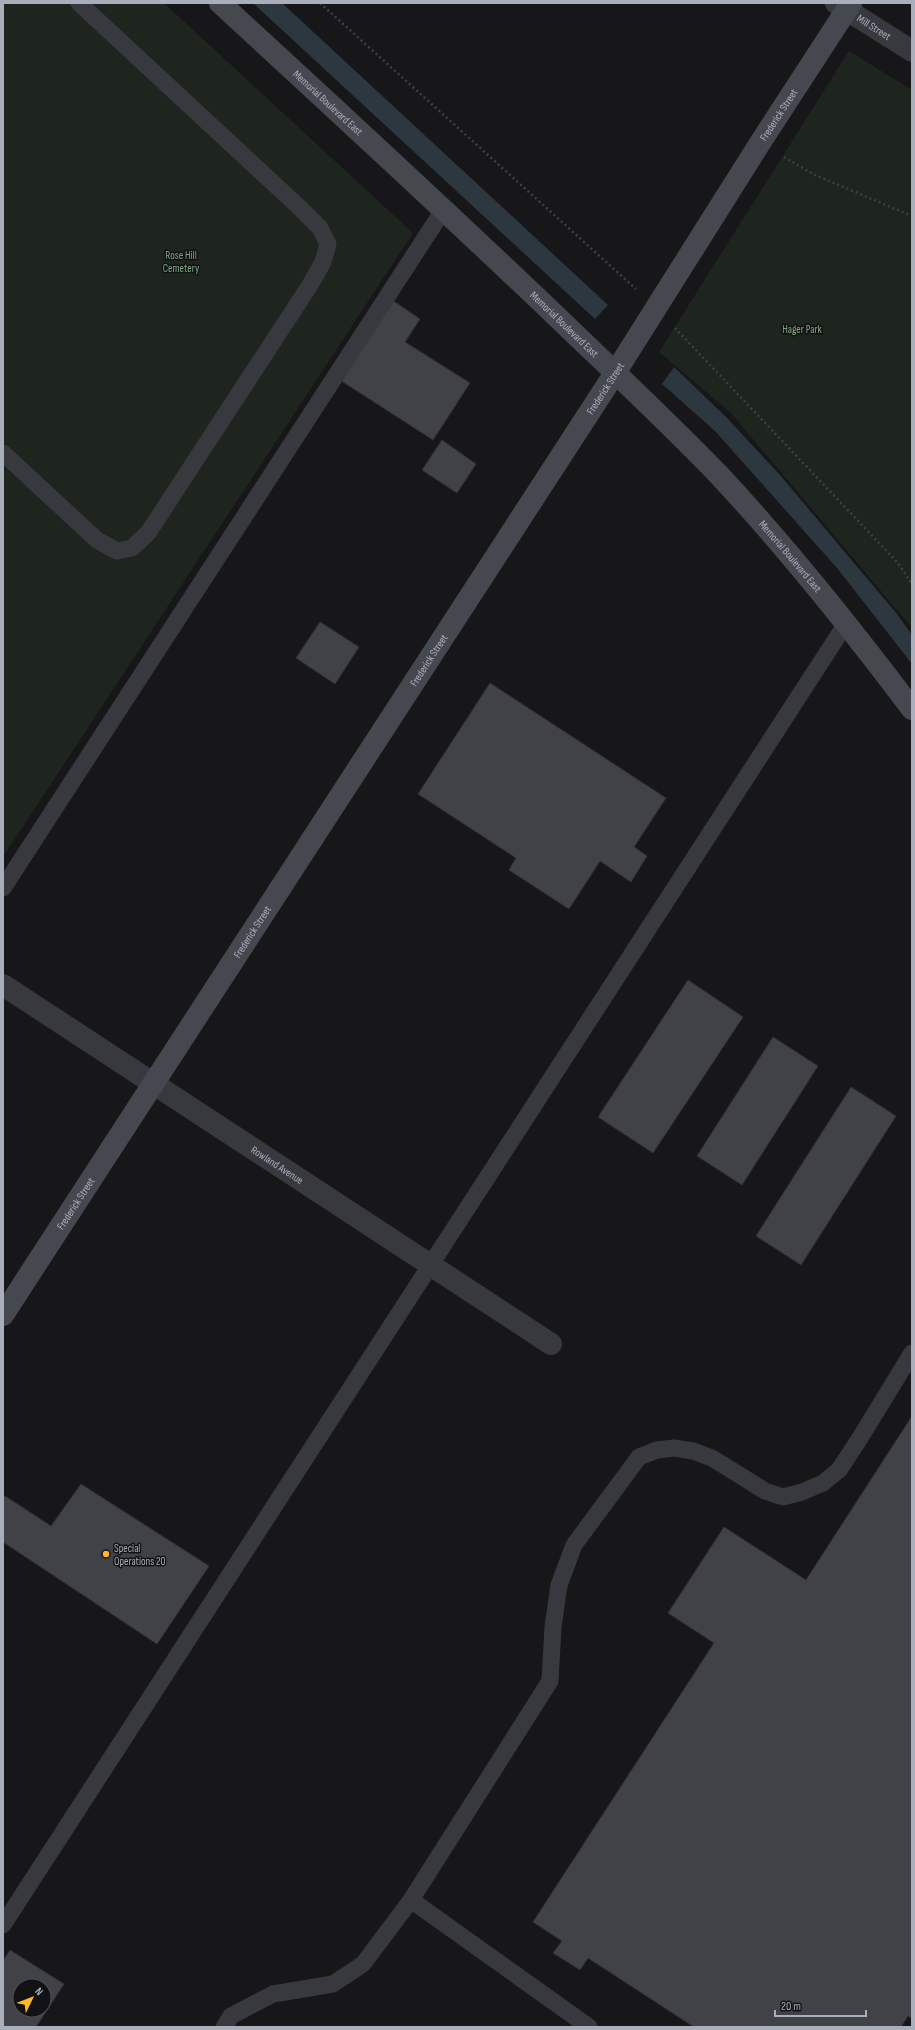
<svg xmlns="http://www.w3.org/2000/svg" width="915" height="2030" font-family="'Sofia Sans Condensed',sans-serif">
<style>
.green{fill:#1d251e}
.water{fill:#2c373f}
.building{fill:#414247;stroke:#313136;fill-rule:evenodd}
.lines{fill:none;stroke-linecap:round;stroke-linejoin:round}
.path{stroke:#3e4046;stroke-width:2.5;stroke-dasharray:2 3;stroke-linecap:butt}
.lane{stroke:#38393f;stroke-width:17}
.street{stroke:#38393f;stroke-width:22}
.secondary{stroke:#46484f;stroke-width:22}
.poi-dot{fill:#ffb72a;stroke:#121215;stroke-width:1.5}
.labels{text-anchor:middle;dominant-baseline:central;stroke-width:3;stroke-linejoin:round;paint-order:stroke}
.street-label{font-size:11px;fill:#a9aebb;stroke:#121215}
.park-label{font-size:11px;fill:#7ea781;stroke:#121215}
.poi-label{font-size:11px;fill:#a9aebb;stroke:#121215;text-anchor:start}
</style>
<rect width="100%" height="100%" fill="#17171a"/>
<path class="green" d="M 3,3 L 164,3 L 413,233 L 3,857 Z
M 849,51 L 912,90 L 912,628 L 731,413 L 659,352 Z"/>
<path class="water" d="M 253,3 L 282,3 L 608,305 L 595,319 Z
M 674,367 L 726,417 L 780,475 L 897,614 L 912,635 L 912,664 L 837,568 L 715,431 L 662,384 Z"/>
<path class="building" d="M 392,300 L 420,319 L 405,342 L 470,383 L 433,440 L 340,380 Z
M 442,440 L 476,464 L 457,493 L 422,470 Z
M 320,622 L 359,647 L 335,684 L 296,658 Z
M 490,683 L 666,798 L 634,847 L 647,856 L 631,882 L 600,861 L 569,909 L 509,870 L 516,858 L 418,794 Z
M 688,980 L 743,1017 L 653,1153 L 598,1117 Z
M 773,1037 L 818,1066 L 742,1185 L 697,1156 Z
M 851,1087 L 896,1116 L 801,1265 L 756,1236 Z
M 912,1416 L 912,2019 L 908,2016 L 901,2027 L 694,2027 L 588,1958 L 580,1970 L 553,1953 L 562,1941 L 533,1922 L 714,1643 L 668,1613 L 724,1527 L 806,1580 Z
M 81,1484 L 209,1566 L 157,1644 L 3,1542 L 3,1499 L 5,1496 L 51,1526 Z
M 10,1950 L 64,1984 L 36,2027 L 3,2027 L 3,1961 ZM 20,1986 L 44,1986 L 44,2010 L 20,2010 Z"/>
<g class="lines">
<path class="path" d="M 320,3 L 636,289
M 784,157 L 815,175 L 912,216
M 675,328 L 898,563 L 912,584"/>
<path class="lane" d="M 3,453 L 97,540 L 117,551 L 132,548 L 148,533 L 310,285 L 323,262 L 328,244 L 320,228 L 299,207 L 79,3
M 3,888 L 444,209
M 411,1900 L 589,2027
M 3,1925 L 847,622
M 224,2027 L 231,2016 L 273,1994 L 333,1984 L 363,1964 L 411,1900 L 550,1681 L 553,1627 L 559,1585 L 574,1545 L 639,1457 L 657,1450 L 674,1448 L 693,1451 L 712,1458 L 765,1491 L 783,1497 L 802,1492 L 823,1483 L 839,1470 L 860,1438 L 912,1353"/>
<g class="street">
<path id="s1" d="M 836,3 L 912,51"/>
<path id="s2" d="M 3,985 L 551,1344"/>
</g>
<g class="secondary">
<path id="s3" d="M 220,3 C 332,106 445,210 555,315 C 610,368 666,420 719,475 C 788,549 851,628 912,709"/>
<path id="s4" d="M 3,1315 L 615,373 L 760,143 L 851,3"/>
</g>
</g>
<circle class="poi-dot" cx="106" cy="1554" r="4"/>
<g class="labels">
<g class="street-label">
<text stroke="none"><textPath href="#s1" startOffset="45">Mill Street</textPath></text>
<text stroke="none"><textPath href="#s3" startOffset="147">Memorial Boulevard East</textPath></text>
<text stroke="none"><textPath href="#s4" startOffset="1429">Frederick Street</textPath></text>
<text stroke="none"><textPath href="#s3" startOffset="471">Memorial Boulevard East</textPath></text>
<text stroke="none"><textPath href="#s4" startOffset="1105">Frederick Street</textPath></text>
<text stroke="none"><textPath href="#s3" startOffset="795">Memorial Boulevard East</textPath></text>
<text stroke="none"><textPath href="#s4" startOffset="781">Frederick Street</textPath></text>
<text stroke="none"><textPath href="#s4" startOffset="457">Frederick Street</textPath></text>
<text stroke="none"><textPath href="#s2" startOffset="328">Rowland Avenue</textPath></text>
<text stroke="none"><textPath href="#s4" startOffset="133">Frederick Street</textPath></text>
</g>
<g class="park-label">
<text x="181" y="255">Rose Hill<tspan x="181" dy="13">Cemetery</tspan></text>
<text x="802" y="329">Hager Park</text>
</g>
<g class="poi-label">
<text x="114" y="1548">Special<tspan x="114" dy="13">Operations 20</tspan></text>
</g>
</g>
<rect width="915" height="2030" fill="none" stroke="#a9aebb" stroke-width="8"/>
<g transform="translate(32 1998) rotate(47)"><circle r="19" fill="#121215" stroke="#4e5057"/>
<path d="M0-3L7 15L0 10L-7 15Z" fill="#ffb72a"/>
<text y="-6" font-size="11" font-weight="bold" text-anchor="middle" fill="#a9aebb">N</text>
</g>
<path d="M775 2010v6h91v-6" fill="none" stroke="#a9aebb" stroke-width="2"/>
<text x="781" y="2010" font-size="12" fill="#a9aebb" stroke="#121215" stroke-width="3" paint-order="stroke">20 m</text>
</svg>
